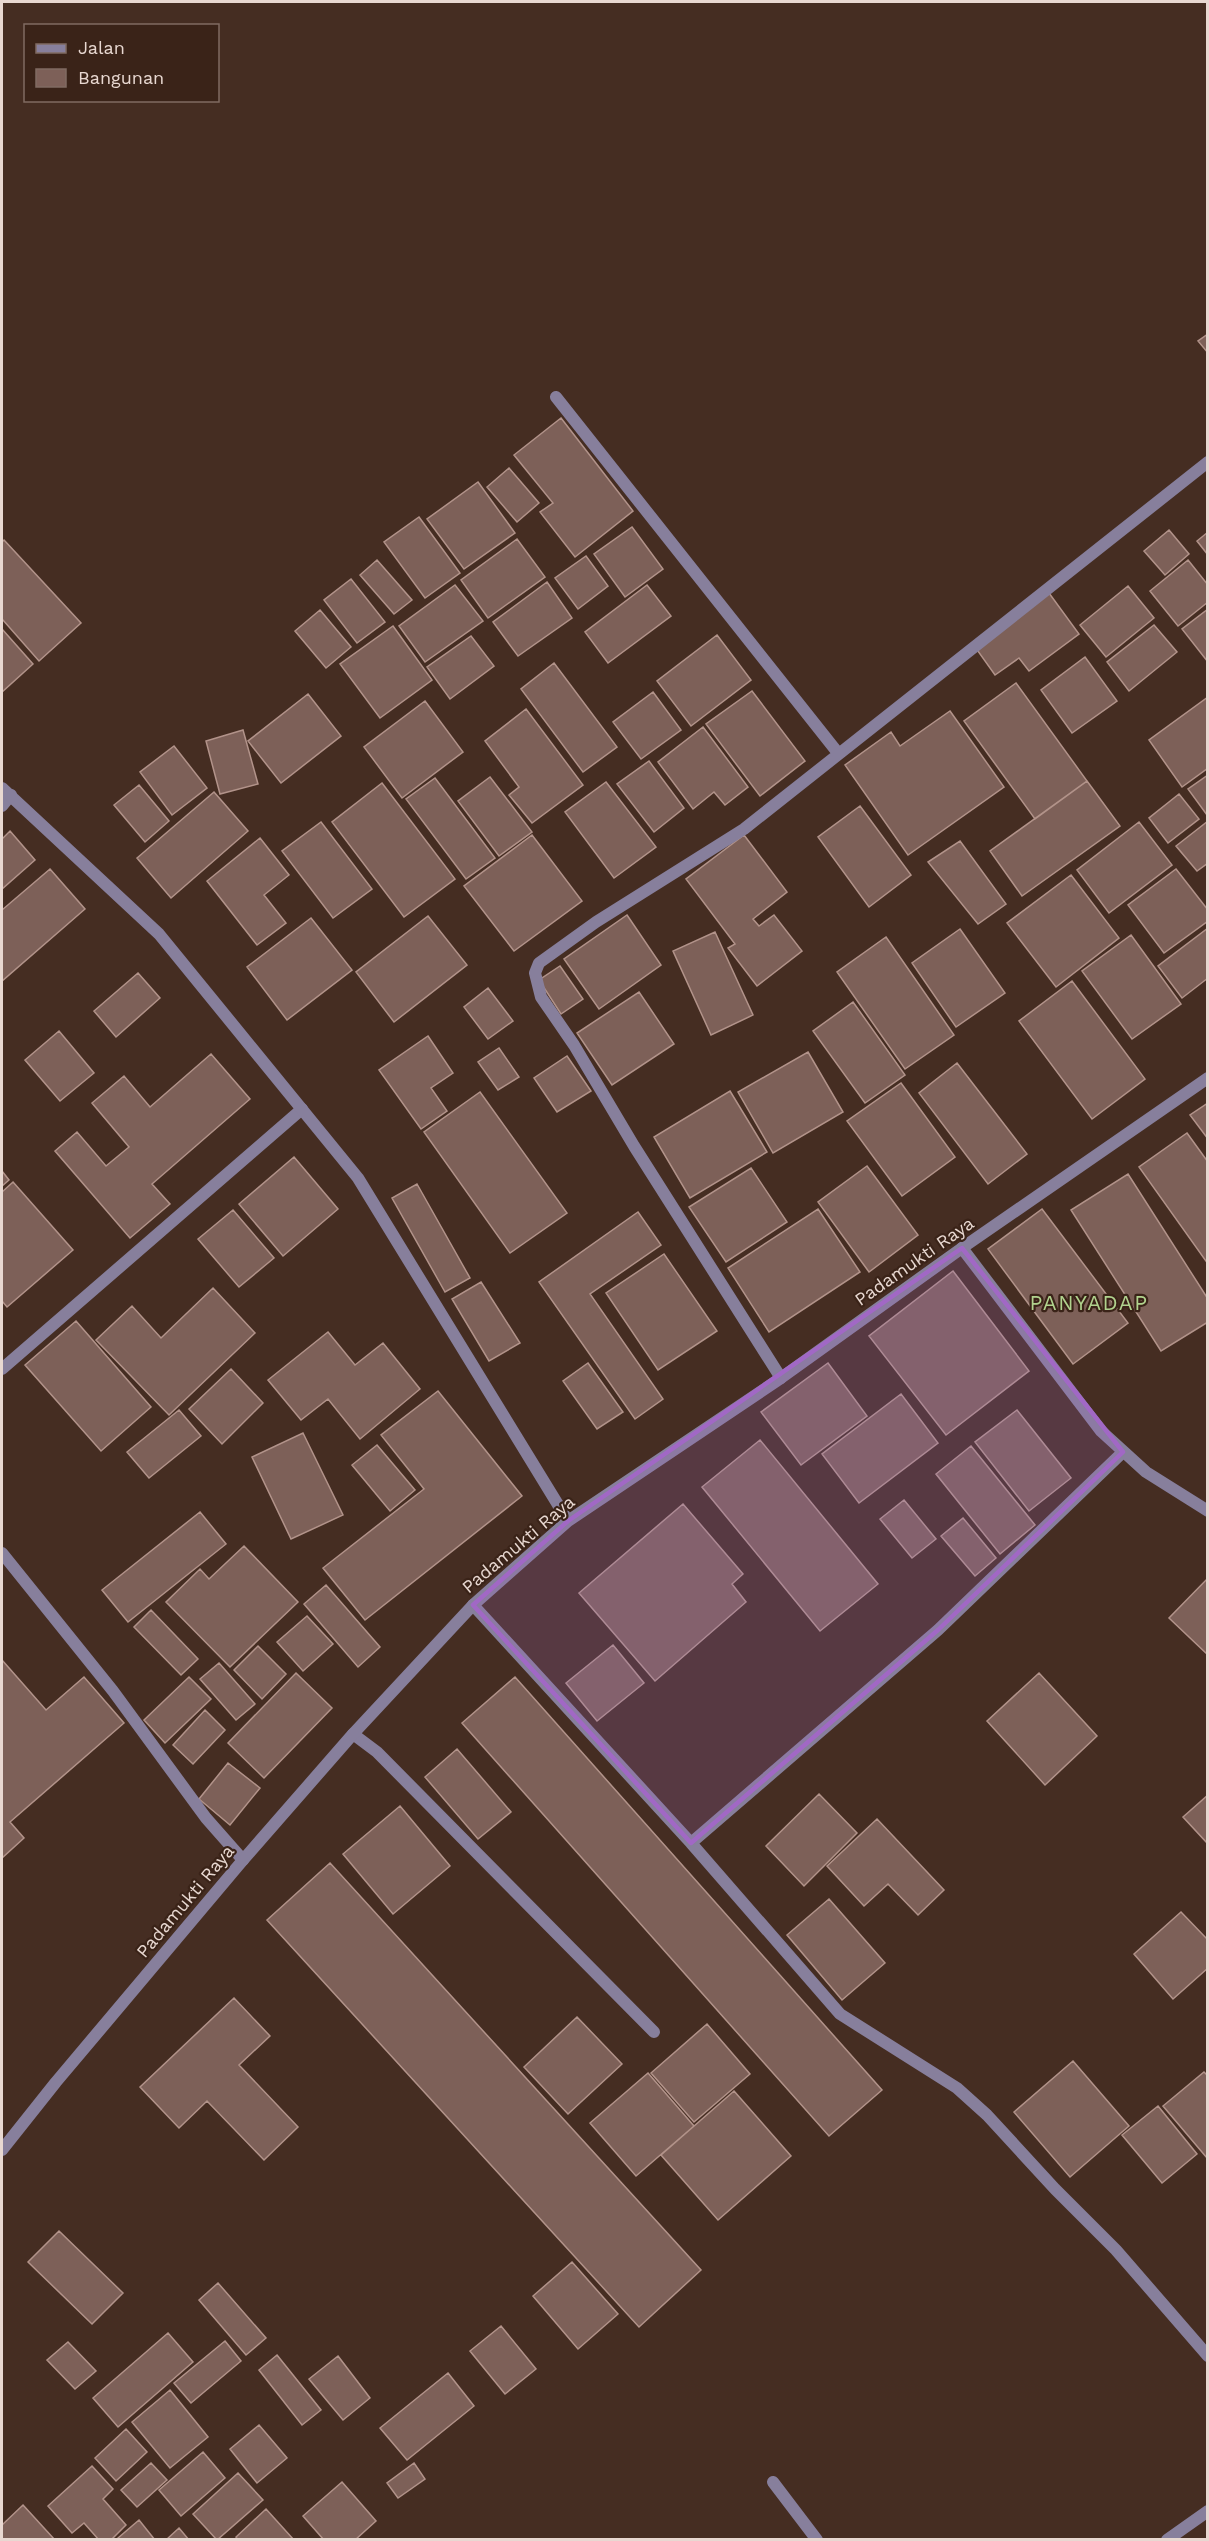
<svg xmlns="http://www.w3.org/2000/svg" width="1209" height="2541" font-family="'Work Sans',sans-serif">
<style>
.building{fill:#7d6058;stroke:#b2938a;stroke-width:1.5}
.lines{fill:none;stroke-linecap:round;stroke-linejoin:round}
.service{stroke:#877f9c;stroke-width:12}
.minor{stroke:#877f9c;stroke-width:12}
.tertiary{stroke:#877f9c;stroke-width:12}
.marked{fill:#a168c5;fill-opacity:0.2;stroke:#a168c5;stroke-width:4.5;stroke-linejoin:round}
.labels{text-anchor:middle;dominant-baseline:central;stroke-width:4.5;stroke-linejoin:round;paint-order:stroke}
.street-label{font-size:18px;fill:#e8d8d1;stroke:#3a2318}
.quarter-label{font-size:21px;letter-spacing:1.5px;fill:#b1d38e;stroke:#3a2318}
</style>
<rect width="100%" height="100%" fill="#452d22"/>
<path class="building" d="M 1208,334 L 1208,353 L 1198,341 Z
M 561,418 L 633,511 L 575,557 L 540,512 L 553,503 L 514,455 Z
M 509,468 L 539,503 L 517,522 L 487,487 Z
M 478,482 L 515,533 L 464,569 L 427,519 Z
M 419,517 L 460,573 L 425,598 L 384,542 Z
M 632,527 L 663,569 L 625,597 L 594,554 Z
M 1169,530 L 1189,554 L 1165,575 L 1144,551 Z
M 1208,532 L 1208,555 L 1197,541 Z
M 517,539 L 545,577 L 488,618 L 461,580 Z
M 4,540 L 81,623 L 39,661 L 2,619 L 2,542 Z
M 586,556 L 608,586 L 578,609 L 555,578 Z
M 377,560 L 412,600 L 394,614 L 360,575 Z
M 1188,560 L 1208,585 L 1208,602 L 1178,626 L 1150,591 Z
M 351,579 L 385,622 L 357,643 L 324,600 Z
M 547,582 L 572,618 L 518,656 L 493,622 Z
M 455,585 L 483,621 L 425,662 L 399,626 Z
M 647,585 L 671,616 L 608,663 L 585,632 Z
M 1128,586 L 1154,618 L 1106,657 L 1080,625 Z
M 1049,593 L 1079,634 L 1029,671 L 1019,658 L 995,675 L 975,647 Z
M 1208,609 L 1208,662 L 1182,629 Z
M 320,610 L 351,647 L 326,668 L 295,631 Z
M 1154,625 L 1177,652 L 1129,691 L 1107,662 Z
M 393,626 L 432,680 L 380,718 L 340,664 Z
M 2,629 L 33,664 L 2,692 Z
M 717,635 L 751,680 L 691,726 L 657,681 Z
M 471,636 L 494,666 L 450,699 L 427,667 Z
M 1085,657 L 1117,701 L 1072,733 L 1041,690 Z
M 554,663 L 617,747 L 583,772 L 521,689 Z
M 1016,683 L 1087,781 L 1035,819 L 964,721 Z
M 752,691 L 805,761 L 760,796 L 706,724 Z
M 653,692 L 681,730 L 641,759 L 613,722 Z
M 308,694 L 341,736 L 281,783 L 248,741 Z
M 1208,697 L 1208,768 L 1182,787 L 1149,740 Z
M 425,701 L 463,752 L 402,798 L 364,747 Z
M 526,709 L 583,785 L 532,823 L 509,795 L 519,787 L 485,741 Z
M 950,711 L 1004,787 L 908,855 L 845,765 L 891,732 L 900,746 Z
M 703,727 L 748,787 L 725,805 L 714,792 L 693,809 L 658,762 Z
M 243,730 L 258,784 L 220,794 L 206,741 Z
M 174,746 L 207,788 L 172,815 L 140,772 Z
M 649,761 L 684,808 L 654,832 L 617,784 Z
M 1208,775 L 1208,815 L 1207,815 L 1188,789 Z
M 490,777 L 532,832 L 499,856 L 458,801 Z
M 435,778 L 495,858 L 466,879 L 406,799 Z
M 1087,781 L 1120,826 L 1022,896 L 990,851 Z
M 606,782 L 656,847 L 614,878 L 565,812 Z
M 382,783 L 455,879 L 404,917 L 332,822 Z
M 139,785 L 169,821 L 145,842 L 114,805 Z
M 214,792 L 248,831 L 171,898 L 137,858 Z
M 1179,794 L 1199,819 L 1168,843 L 1149,818 Z
M 860,806 L 911,875 L 869,907 L 818,837 Z
M 1208,821 L 1208,863 L 1197,871 L 1176,846 Z
M 321,822 L 372,889 L 333,918 L 282,851 Z
M 1139,822 L 1172,865 L 1109,913 L 1077,870 Z
M 10,831 L 35,860 L 2,889 L 2,839 Z
M 532,835 L 582,901 L 514,951 L 464,886 Z
M 744,835 L 787,892 L 753,919 L 759,926 L 774,915 L 802,951 L 757,986 L 728,948 L 735,944 L 686,879 Z
M 260,838 L 289,875 L 264,895 L 286,923 L 257,945 L 207,881 Z
M 960,841 L 1006,904 L 978,924 L 928,862 Z
M 50,869 L 85,909 L 2,981 L 2,910 Z
M 1176,869 L 1208,910 L 1208,921 L 1164,953 L 1128,905 Z
M 1071,875 L 1119,938 L 1056,987 L 1007,923 Z
M 627,915 L 661,965 L 599,1009 L 564,959 Z
M 428,916 L 467,965 L 394,1022 L 356,972 Z
M 311,918 L 352,970 L 287,1020 L 247,967 Z
M 1208,928 L 1208,978 L 1182,998 L 1158,966 Z
M 960,929 L 1005,993 L 956,1027 L 912,963 Z
M 715,932 L 753,1015 L 711,1035 L 673,951 Z
M 1131,935 L 1181,1004 L 1132,1039 L 1082,971 Z
M 886,937 L 954,1035 L 905,1069 L 837,972 Z
M 560,966 L 583,999 L 561,1014 L 539,980 Z
M 138,973 L 160,998 L 116,1037 L 94,1011 Z
M 1072,981 L 1145,1079 L 1092,1119 L 1019,1021 Z
M 488,988 L 513,1021 L 488,1039 L 464,1007 Z
M 639,992 L 674,1044 L 612,1085 L 577,1033 Z
M 853,1002 L 905,1075 L 865,1103 L 813,1031 Z
M 59,1031 L 94,1073 L 60,1101 L 25,1060 Z
M 428,1036 L 453,1073 L 431,1088 L 447,1111 L 421,1129 L 379,1070 Z
M 499,1048 L 519,1077 L 498,1090 L 478,1062 Z
M 808,1052 L 843,1112 L 773,1153 L 738,1092 Z
M 211,1054 L 250,1099 L 152,1184 L 170,1204 L 130,1238 L 55,1151 L 77,1132 L 106,1166 L 129,1147 L 92,1103 L 124,1076 L 150,1107 Z
M 567,1056 L 591,1091 L 557,1112 L 534,1078 Z
M 957,1063 L 1027,1154 L 988,1184 L 919,1093 Z
M 901,1083 L 955,1157 L 902,1196 L 847,1121 Z
M 730,1091 L 767,1152 L 690,1198 L 654,1137 Z
M 480,1092 L 567,1213 L 510,1253 L 424,1132 Z
M 1208,1103 L 1208,1139 L 1190,1115 Z
M 1187,1133 L 1208,1162 L 1208,1264 L 1139,1167 Z
M 294,1157 L 338,1209 L 283,1256 L 239,1204 Z
M 867,1166 L 918,1235 L 869,1272 L 818,1202 Z
M 751,1168 L 787,1222 L 726,1262 L 689,1207 Z
M 2,1171 L 9,1180 L 2,1186 Z
M 1128,1174 L 1208,1299 L 1208,1322 L 1161,1351 L 1071,1210 Z
M 13,1182 L 73,1250 L 7,1307 L 2,1301 L 2,1192 Z
M 417,1184 L 470,1278 L 445,1292 L 392,1198 Z
M 818,1209 L 860,1272 L 769,1332 L 728,1268 Z
M 1042,1209 L 1128,1323 L 1073,1364 L 988,1249 Z
M 233,1210 L 274,1258 L 239,1287 L 198,1239 Z
M 638,1212 L 661,1245 L 590,1294 L 663,1399 L 635,1419 L 539,1282 Z
M 664,1254 L 717,1331 L 658,1370 L 606,1293 Z
M 953,1271 L 1029,1371 L 946,1435 L 869,1336 Z
M 481,1282 L 520,1343 L 489,1361 L 452,1299 Z
M 213,1288 L 255,1333 L 169,1415 L 96,1340 L 132,1306 L 161,1338 Z
M 76,1321 L 151,1407 L 101,1451 L 25,1365 Z
M 328,1332 L 355,1365 L 383,1343 L 420,1389 L 360,1439 L 328,1399 L 301,1420 L 268,1380 Z
M 588,1363 L 623,1412 L 597,1429 L 563,1381 Z
M 828,1363 L 867,1416 L 801,1465 L 761,1412 Z
M 231,1369 L 263,1403 L 222,1444 L 189,1409 Z
M 438,1391 L 522,1496 L 365,1620 L 323,1568 L 424,1489 L 381,1435 Z
M 901,1394 L 938,1443 L 859,1503 L 822,1454 Z
M 179,1410 L 201,1436 L 149,1478 L 127,1452 Z
M 1017,1410 L 1071,1478 L 1029,1511 L 975,1442 Z
M 303,1433 L 343,1515 L 291,1539 L 252,1457 Z
M 760,1440 L 878,1584 L 820,1631 L 702,1487 Z
M 377,1445 L 415,1490 L 390,1511 L 352,1465 Z
M 971,1446 L 1035,1525 L 1000,1554 L 936,1474 Z
M 904,1500 L 936,1539 L 912,1558 L 880,1519 Z
M 683,1504 L 743,1574 L 732,1584 L 746,1602 L 655,1681 L 579,1593 Z
M 200,1512 L 226,1544 L 128,1622 L 102,1590 Z
M 963,1518 L 996,1558 L 975,1576 L 941,1536 Z
M 244,1546 L 298,1602 L 230,1667 L 166,1602 L 200,1569 L 209,1579 Z
M 1208,1578 L 1208,1655 L 1169,1618 Z
M 326,1585 L 380,1647 L 358,1667 L 304,1604 Z
M 151,1610 L 198,1659 L 181,1675 L 134,1627 Z
M 307,1616 L 333,1644 L 303,1671 L 277,1642 Z
M 613,1645 L 644,1683 L 597,1721 L 566,1683 Z
M 258,1646 L 286,1674 L 262,1699 L 234,1670 Z
M 2,1660 L 46,1710 L 84,1677 L 124,1723 L 10,1822 L 24,1838 L 2,1858 Z
M 219,1663 L 255,1704 L 236,1720 L 200,1679 Z
M 296,1673 L 332,1708 L 264,1778 L 228,1743 Z
M 1039,1673 L 1097,1736 L 1045,1785 L 987,1721 Z
M 189,1677 L 211,1699 L 165,1743 L 144,1720 Z
M 515,1677 L 882,2090 L 829,2136 L 462,1723 Z
M 205,1710 L 225,1730 L 193,1764 L 173,1745 Z
M 457,1749 L 511,1812 L 478,1839 L 425,1777 Z
M 228,1763 L 260,1788 L 230,1825 L 199,1799 Z
M 819,1794 L 857,1833 L 804,1886 L 766,1846 Z
M 1208,1795 L 1208,1844 L 1183,1817 Z
M 400,1806 L 450,1866 L 393,1914 L 343,1854 Z
M 877,1819 L 944,1890 L 918,1915 L 888,1884 L 864,1906 L 827,1866 Z
M 330,1863 L 701,2270 L 639,2327 L 267,1920 Z
M 829,1899 L 885,1963 L 842,2000 L 787,1935 Z
M 1181,1912 L 1208,1940 L 1208,1968 L 1173,1999 L 1134,1954 Z
M 234,1998 L 270,2036 L 239,2065 L 298,2127 L 264,2160 L 207,2101 L 179,2128 L 140,2087 Z
M 577,2017 L 622,2064 L 568,2114 L 524,2067 Z
M 707,2024 L 750,2074 L 694,2122 L 651,2073 Z
M 1073,2061 L 1129,2126 L 1070,2177 L 1014,2112 Z
M 1204,2072 L 1208,2076 L 1207,2158 L 1163,2106 Z
M 648,2073 L 694,2126 L 636,2176 L 590,2123 Z
M 734,2091 L 791,2156 L 718,2220 L 661,2155 Z
M 1158,2106 L 1197,2154 L 1162,2183 L 1122,2135 Z
M 59,2231 L 123,2293 L 92,2324 L 28,2262 Z
M 572,2262 L 618,2314 L 578,2349 L 533,2296 Z
M 218,2283 L 266,2338 L 246,2355 L 199,2300 Z
M 501,2326 L 536,2369 L 505,2394 L 470,2351 Z
M 168,2333 L 193,2362 L 118,2427 L 93,2398 Z
M 225,2341 L 241,2361 L 191,2403 L 174,2383 Z
M 68,2342 L 96,2371 L 75,2389 L 47,2360 Z
M 277,2355 L 321,2410 L 302,2425 L 259,2370 Z
M 338,2356 L 370,2398 L 343,2420 L 309,2379 Z
M 448,2373 L 474,2406 L 407,2460 L 380,2428 Z
M 170,2390 L 208,2437 L 170,2468 L 132,2422 Z
M 259,2425 L 287,2458 L 257,2483 L 230,2449 Z
M 126,2429 L 147,2452 L 116,2481 L 95,2458 Z
M 203,2452 L 225,2478 L 181,2516 L 159,2490 Z
M 151,2463 L 167,2480 L 137,2507 L 121,2490 Z
M 414,2463 L 425,2479 L 398,2498 L 387,2483 Z
M 92,2466 L 113,2489 L 103,2499 L 126,2525 L 111,2540 L 99,2540 L 84,2523 L 72,2533 L 48,2506 Z
M 238,2473 L 263,2500 L 217,2540 L 193,2514 Z
M 342,2482 L 376,2521 L 355,2540 L 324,2540 L 303,2516 Z
M 23,2505 L 55,2540 L 2,2540 L 2,2525 Z
M 266,2509 L 294,2540 L 238,2540 L 236,2537 Z
M 139,2520 L 155,2540 L 120,2540 L 118,2538 Z
M 179,2528 L 189,2540 L 166,2540 Z"/>
<g class="lines">
<path class="service" d="M 353,1734 L 377,1752 L 654,2032"/>
<path class="minor" d="M 556,397 L 838,753
M 2,806 L 11,795
M 962,1248 L 1101,1431 L 1146,1472 L 1208,1511
M 2,1369 L 302,1109
M 781,1378 L 634,1146 L 574,1045 L 541,997 L 535,973 L 539,963 L 596,922 L 744,829 L 1208,462
M 2,1553 L 113,1691 L 206,1818 L 243,1860
M 473,1605 L 691,1843 L 840,2014 L 957,2088 L 987,2115 L 1055,2189 L 1116,2250 L 1208,2356
M 691,1843 L 938,1630 L 1123,1452
M 773,2482 L 817,2540
M 1167,2540 L 1208,2511"/>
<path class="tertiary" d="M 2,788 L 159,934 L 358,1178 L 568,1521
M 2,2150 L 56,2082 L 243,1860 L 353,1734 L 473,1605 L 568,1521 L 781,1378 L 962,1248 L 1208,1078"/>
</g>
<path class="marked" d="M 962,1248 L 1123,1452 L 938,1630 L 691,1843 L 473,1605 L 568,1521 Z"/>
<g class="labels">
<g class="street-label">
<text transform="translate(914 1261) rotate(-35)">Padamukti Raya</text>
<text transform="translate(518 1544) rotate(-40)">Padamukti Raya</text>
<text transform="translate(185 1901) rotate(-50)">Padamukti Raya</text>
</g>
<g class="quarter-label">
<text x="1089" y="1302">PANYADAP</text>
</g>
</g>
<rect width="1209" height="2541" fill="none" stroke="#e8d8d1" stroke-width="6"/>
<rect x="24" y="24" width="195" height="78" fill="#3a2318" stroke="#806b62" stroke-width="1.5"/>
<rect x="36" y="44" width="30" height="9" fill="#877f9c" stroke="#806b62" stroke-width="1.5"/>
<text x="78" y="54" font-size="18" fill="#e8d8d1">Jalan</text>
<rect x="36" y="69" width="30" height="18" fill="#7d6058" stroke="#806b62" stroke-width="1.5"/>
<text x="78" y="84" font-size="18" fill="#e8d8d1">Bangunan</text>
</svg>
